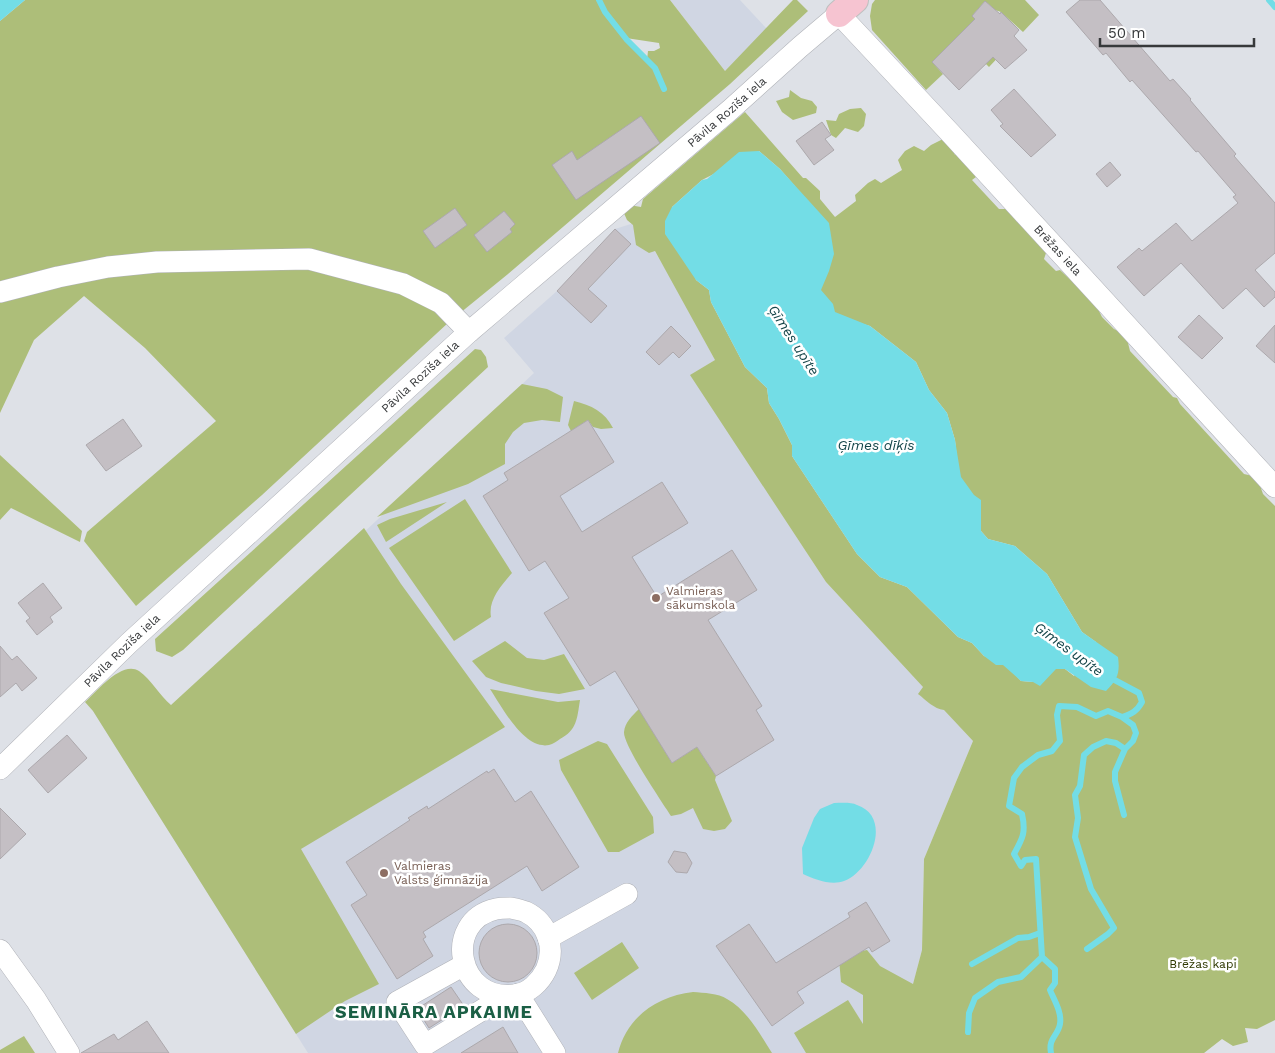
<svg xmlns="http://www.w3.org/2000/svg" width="1275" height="1053" font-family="'Work Sans',sans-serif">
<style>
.built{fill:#d0d6e3}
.green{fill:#adbe79;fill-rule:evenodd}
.water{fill:#73dde6}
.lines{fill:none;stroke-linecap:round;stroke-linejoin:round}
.stream{stroke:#73dde6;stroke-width:6}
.building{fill:#c4bfc4;stroke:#aca8ac}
.minor-casing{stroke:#b0b2b8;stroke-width:22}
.major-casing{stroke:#bfc0c0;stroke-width:28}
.minor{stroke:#fff;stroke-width:21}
.major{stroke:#f6c4d1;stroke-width:26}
.education-dot{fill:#8d6e63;stroke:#fff;stroke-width:2}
.labels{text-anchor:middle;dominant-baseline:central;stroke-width:5;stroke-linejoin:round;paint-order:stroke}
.street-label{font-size:12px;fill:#37393b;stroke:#fff}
.education-label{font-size:12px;fill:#785e54;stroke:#fff;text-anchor:start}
.park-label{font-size:12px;fill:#2e3800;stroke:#fff}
.water-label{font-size:14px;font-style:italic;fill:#16464a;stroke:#fff}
.district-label{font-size:18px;font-weight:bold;letter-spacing:1px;fill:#1b5f45;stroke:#fff}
</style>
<rect width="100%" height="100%" fill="#dee1e7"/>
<path class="built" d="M 670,0 L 740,0 L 767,29 L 725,71 Z
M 637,222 L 669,275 L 715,360 L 691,375 L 826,582 L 973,741 L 924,859 L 922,950 L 895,1053 L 308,1053 L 93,711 L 171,713 L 534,373 L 504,338 L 557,291 L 615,229 Z"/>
<path class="green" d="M 25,0 L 670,0 L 725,71 L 793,0 L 797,0 L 808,11 L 730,84 L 508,274 L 449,322 L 262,495 L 136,606 L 84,541 L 87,532 L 216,421 L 145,348 L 84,296 L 34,340 L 0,413 L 0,21 ZM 626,38 L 659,43 L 660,48 L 654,51 L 648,51 L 647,60 Z
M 875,0 L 1025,0 L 1039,15 L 1023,32 L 1001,12 L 995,10 L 985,1 L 972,16 L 1006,49 L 989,67 L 958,36 L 932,62 L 943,74 L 926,90 L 872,30 L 870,16 L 872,4 Z
M 790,90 L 801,98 L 812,101 L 817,107 L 816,113 L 793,120 L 782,112 L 776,101 L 789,97 Z
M 861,108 L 866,114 L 864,126 L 858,132 L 845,128 L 836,138 L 831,135 L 826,120 L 836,121 L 839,114 L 850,109 Z
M 745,112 L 803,178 L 806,178 L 820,191 L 820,199 L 835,217 L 856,201 L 855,195 L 868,183 L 875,179 L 881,183 L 902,170 L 898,160 L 905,151 L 914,146 L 924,151 L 931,145 L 943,139 L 953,149 L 955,155 L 959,149 L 976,177 L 972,180 L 999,209 L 1009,209 L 1047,250 L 1044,259 L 1056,271 L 1060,270 L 1095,303 L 1102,317 L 1114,329 L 1126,335 L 1130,351 L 1173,397 L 1177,398 L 1180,404 L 1244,474 L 1257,477 L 1263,494 L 1275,506 L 1275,1020 L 1257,1029 L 1245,1028 L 1248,1042 L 1233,1046 L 1222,1039 L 1204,1053 L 806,1053 L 794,1033 L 848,1000 L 863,1024 L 863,995 L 841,982 L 839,959 L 851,953 L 867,950 L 880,966 L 913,984 L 922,950 L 924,859 L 973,741 L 944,710 C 934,709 926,700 918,694 L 923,687 L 826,582 L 690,375 L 715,360 L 655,251 L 649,253 L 636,245 L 633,225 L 627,220 L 623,211 L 629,205 L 641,207 L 643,199 ZM 759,151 L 780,169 L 794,185 L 812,212 L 816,294 L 838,317 L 870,326 L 916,362 L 929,390 L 947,413 L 955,440 L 959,477 L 981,506 L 981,531 L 988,539 L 1015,546 L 1047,574 L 1082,632 L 1096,642 L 1074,676 L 1065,669 L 1046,665 L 1033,682 L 1021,681 L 1003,662 L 984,656 L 972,643 L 958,637 L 907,587 L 880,577 L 857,554 L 792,456 L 792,445 L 779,419 L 769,403 L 767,388 L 745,367 L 711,302 L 709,290 L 696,280 L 672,207 L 702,180 Z
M 475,349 L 481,350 L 486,357 L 488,367 L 183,650 L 172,657 L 156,651 L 155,639 Z
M 522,384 L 547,389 L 563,397 L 560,422 L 542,420 L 524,423 L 513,432 L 505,444 L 505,464 L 468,484 L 377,517 Z
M 574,401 C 591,405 605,412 613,428 L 601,429 L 593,427 L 588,420 L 571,431 L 568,425 Z
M 0,455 L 82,531 L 80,542 L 11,508 L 0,520 Z
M 465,499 L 512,573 C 501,586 488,600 491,617 L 454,641 L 389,548 Z
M 447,502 L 386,542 L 377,525 L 390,519 Z
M 364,528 L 401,584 L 505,727 L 301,849 L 379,984 L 345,1001 L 296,1034 L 93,711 L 85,702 C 97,691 122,660 139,671 C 151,679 160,696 171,705 Z
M 505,641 L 527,658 L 544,660 L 564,654 L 585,689 L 559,694 L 536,691 L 501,683 L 486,677 L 472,661 Z
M 490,689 L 558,702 L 580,700 C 577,719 577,730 560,739 C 557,741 553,744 549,745 C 524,750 502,707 490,689 Z
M 639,709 L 672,763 L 697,747 L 716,776 L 715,780 L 732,821 L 725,829 L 714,831 L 703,829 L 693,808 L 681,814 L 671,816 C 662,802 623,745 624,732 C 625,722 632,716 639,709 Z
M 598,741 L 607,744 L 653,817 L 654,833 L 619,852 L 608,852 L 561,770 L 559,760 Z
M 622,942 L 639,968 L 592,1000 L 574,973 Z
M 693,992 C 704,993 718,993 727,999 C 747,1010 760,1034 772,1053 L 618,1053 C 627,1017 657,996 693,992 Z
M 24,1036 L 35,1053 L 0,1053 L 0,1050 Z"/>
<path class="water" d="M 0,0 L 25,0 L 0,21 Z
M 759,151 L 780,169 L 829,223 L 834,254 L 829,271 L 821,290 L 833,304 L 835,312 L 870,326 L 916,362 L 929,390 L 947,413 L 955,440 L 961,477 L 974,495 L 981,500 L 981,531 L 988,539 L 1015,546 L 1047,574 L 1082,632 L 1118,657 C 1120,673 1118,679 1106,691 L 1091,687 L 1065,669 L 1056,669 L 1040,686 L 1033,682 L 1021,681 L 1003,665 L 996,665 L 984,656 L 972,643 L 958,637 L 907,587 L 880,577 L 857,554 L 792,456 L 792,445 L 779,419 L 769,403 L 767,388 L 745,367 L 711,302 L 709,290 L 696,280 L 665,234 L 665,221 L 672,207 L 702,180 L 707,179 L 739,152 Z
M 834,803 C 842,803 851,802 857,805 C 893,817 871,871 844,881 C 831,886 814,879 803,874 L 802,848 L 814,818 L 820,809 Z"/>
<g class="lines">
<path class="stream" d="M 599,0 L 605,12 L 627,40 L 655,68 L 664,89
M 1269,0 L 1275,7
M 1124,815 L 1115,781 L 1115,772 L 1125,749
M 1087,949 L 1108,934 L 1114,928 L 1091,889 L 1075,837 L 1078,818 L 1075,795 L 1080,786 L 1084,755 L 1093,747 L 1106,741 L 1116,743 L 1125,749 L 1133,741 L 1136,733 L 1133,725 L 1122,717
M 972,964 L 1018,938 L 1029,937 L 1040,933
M 968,1032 L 969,1013 L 975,998 L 998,982 L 1021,977 L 1042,957
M 1051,1053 C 1048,1038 1058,1036 1060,1024 C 1062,1012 1054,1000 1050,990 L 1055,983 L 1055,969 L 1042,957 L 1036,859 L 1025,860 L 1021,866 L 1014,854 C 1023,838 1026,832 1022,814 L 1009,806 L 1014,778 L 1022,767 L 1038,755 L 1052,751 L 1060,741 L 1057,715 L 1059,706 L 1077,707 L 1096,716 L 1108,711 L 1122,717 C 1132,714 1137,711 1142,702 L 1139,693 L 1109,677"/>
</g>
<path class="building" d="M 1080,0 L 1100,0 L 1170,81 L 1173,79 L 1191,99 L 1190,100 L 1236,154 L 1234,156 L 1275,203 L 1275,253 L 1255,270 L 1275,292 L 1275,297 L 1264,307 L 1246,288 L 1223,309 L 1181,263 L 1144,296 L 1117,267 L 1139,248 L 1142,251 L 1176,223 L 1192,241 L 1238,203 L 1233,197 L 1236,195 L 1198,151 L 1196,152 L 1132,80 L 1130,82 L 1106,53 L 1103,55 L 1066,12 Z
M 985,1 L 1000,14 L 1001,12 L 1019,30 L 1014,36 L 1027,50 L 1005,69 L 993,57 L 959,90 L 932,62 L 975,19 L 972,16 Z
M 1014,89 L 1056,135 L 1031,157 L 1000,126 L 1003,124 L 991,110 Z
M 641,116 L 660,143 L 576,200 L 552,165 L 572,151 L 577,160 Z
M 822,122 L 831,135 L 825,139 L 834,150 L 814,165 L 796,141 Z
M 1110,162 L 1121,175 L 1107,187 L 1096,174 Z
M 455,208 L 467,225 L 435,248 L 423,231 Z
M 504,211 L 515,224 L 510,229 L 512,232 L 487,252 L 474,235 Z
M 615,229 L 631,244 L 588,289 L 607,306 L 591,323 L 557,291 Z
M 1199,315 L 1223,338 L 1202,359 L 1178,337 Z
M 1275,325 L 1275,363 L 1256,346 Z
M 671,326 L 691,346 L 679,358 L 673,352 L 659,365 L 646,352 Z
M 123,419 L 142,446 L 106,471 L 86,445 Z
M 588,420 L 614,462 L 560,496 L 582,532 L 662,482 L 688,523 L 632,557 L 657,597 L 732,550 L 757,590 L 708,620 L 762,706 L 756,710 L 774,740 L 716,776 L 697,747 L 672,763 L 615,671 L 590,686 L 544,613 L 569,598 L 545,561 L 529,571 L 483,496 L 508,480 L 504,473 Z
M 43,583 L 62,608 L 50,617 L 53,622 L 37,635 L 26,621 L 30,618 L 18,603 Z
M 0,646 L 12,660 L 17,656 L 37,678 L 22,691 L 16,683 L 0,697 Z
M 67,735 L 87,758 L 48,793 L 28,770 Z
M 494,769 L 515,802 L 531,791 L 579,867 L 542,891 L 527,866 L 423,932 L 426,937 L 423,939 L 433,956 L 397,979 L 351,905 L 367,895 L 346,862 L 410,820 L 408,818 L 427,806 L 428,809 L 487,771 L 488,773 Z
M 0,808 L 26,834 L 0,859 Z
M 674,851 L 686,853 L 692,863 L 687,873 L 676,872 L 668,862 Z
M 866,902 L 890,941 L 872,952 L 869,947 L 797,992 L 804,1003 L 772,1026 L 716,946 L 749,924 L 776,963 L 850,917 L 848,913 Z
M479 953a29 29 0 1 1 58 0a29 29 0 1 1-58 0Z
M 451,987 L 464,1006 L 429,1028 L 417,1009 Z
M 147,1021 L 169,1053 L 81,1053 L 114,1034 L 118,1040 Z
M 503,1027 L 518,1053 L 461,1053 Z"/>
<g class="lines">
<g class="minor-casing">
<g id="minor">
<path d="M 0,292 L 58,277 L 108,267 L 157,262 L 309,259 L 403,284 L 441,303 L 469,332"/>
<path id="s1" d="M 0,769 L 129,643 L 469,332 L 730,110 L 800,47 L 839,14 L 953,136 L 1275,487"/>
<path d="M 511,908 C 516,909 521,910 526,912 C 548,923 556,948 546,970 C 540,982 529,993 515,995 C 457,1003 442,921 496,909 C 500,908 506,908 511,908 Z"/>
<path d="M 548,938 L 627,894"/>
<path d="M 0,950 L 36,1000 L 69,1053"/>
<path d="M 464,965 L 397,1002 L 425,1045 L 505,996"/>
<path d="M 518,994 L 555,1053"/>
</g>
</g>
<g class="major-casing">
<path id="major" d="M 839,14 L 855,0"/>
</g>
<use href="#minor" class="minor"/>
<use href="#major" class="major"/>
</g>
<g class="education-dot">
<circle cx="656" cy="598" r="5"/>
<circle cx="384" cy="873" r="5"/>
</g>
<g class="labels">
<g class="street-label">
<text stroke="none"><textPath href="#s1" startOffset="980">Pāvila Rozīša iela</textPath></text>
<text stroke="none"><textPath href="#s1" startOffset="1451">Brēžas iela</textPath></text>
<text stroke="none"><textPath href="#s1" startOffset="575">Pāvila Rozīša iela</textPath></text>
<text stroke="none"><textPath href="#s1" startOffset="170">Pāvila Rozīša iela</textPath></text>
</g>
<g class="education-label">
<text x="666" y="591">Valmieras<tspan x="666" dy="14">sākumskola</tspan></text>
<text x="394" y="866">Valmieras<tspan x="394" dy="14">Valsts ģimnāzija</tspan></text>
</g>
<g class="park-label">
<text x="1203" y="964">Brēžas kapi</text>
</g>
<g class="water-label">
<text transform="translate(794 340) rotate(57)">Ģīmes upīte</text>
<text x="876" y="445">Ģīmes dīķis</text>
<text transform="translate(1069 649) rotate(36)">Ģīmes upīte</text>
</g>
<g class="district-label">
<text x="434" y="1011">SEMINĀRA APKAIME</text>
</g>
</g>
<path d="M1100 38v8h154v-8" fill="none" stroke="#37393b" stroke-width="2.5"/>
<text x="1108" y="38" font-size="15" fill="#37393b" stroke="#ffffff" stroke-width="4" paint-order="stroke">50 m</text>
</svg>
